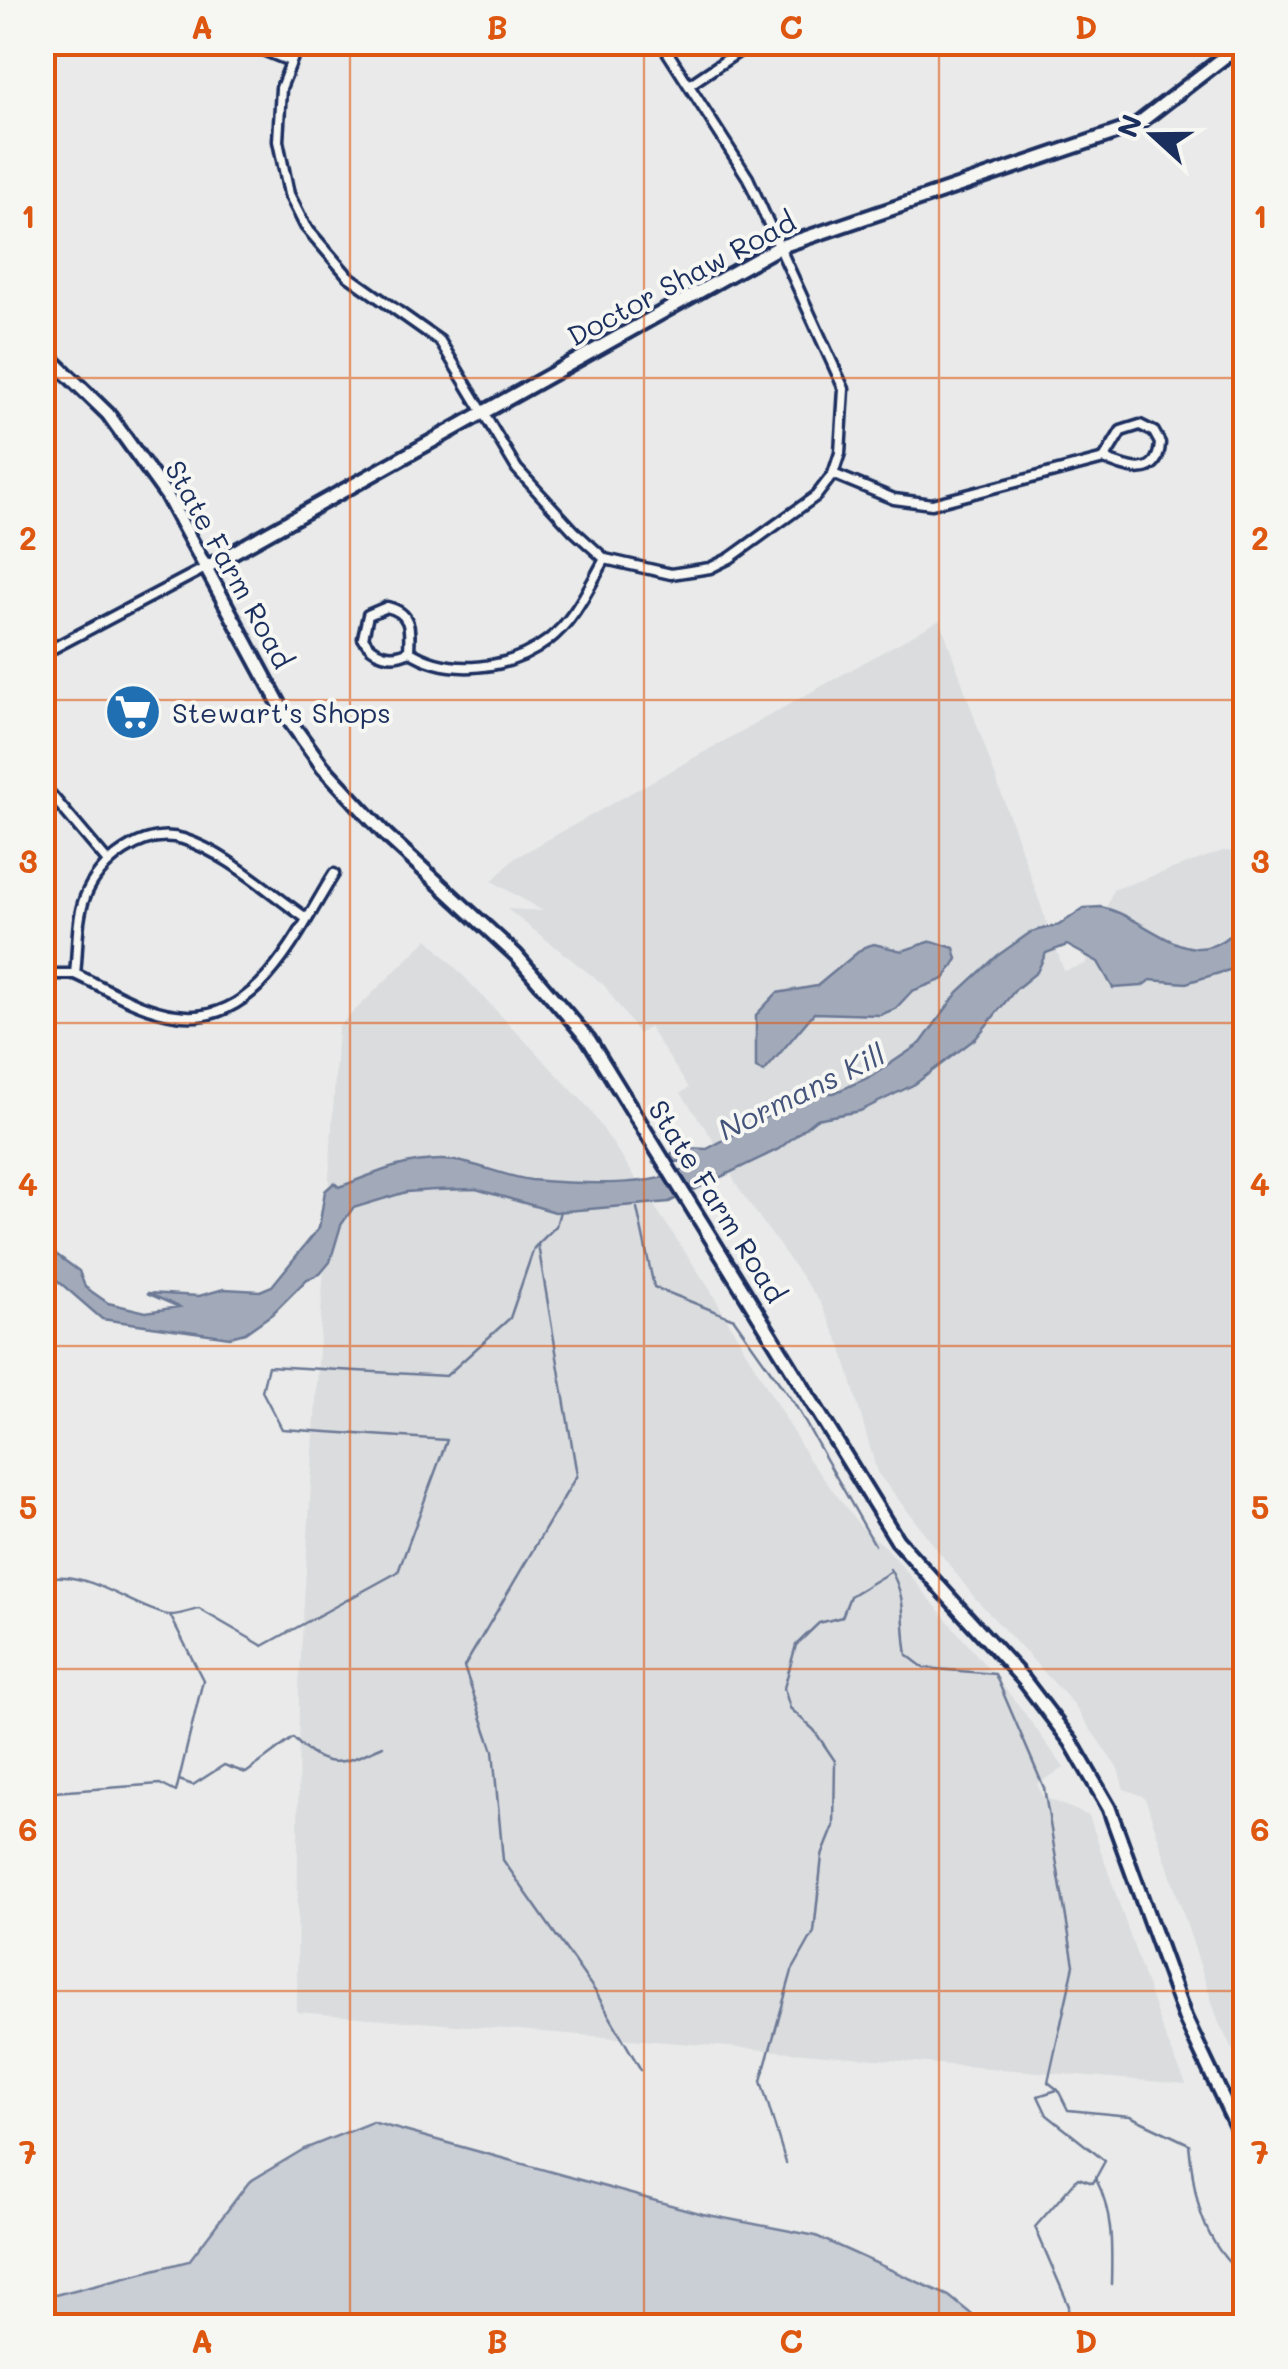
<svg xmlns="http://www.w3.org/2000/svg" width="1288" height="2369" font-family="Mali,sans-serif">
<style>
.built{fill:#dadcde}
.green{fill:#caced5;stroke:#727e9a;stroke-width:2.5}
.water{fill:#a2aaba;stroke:#6c7995;stroke-width:2.5}
.lines{fill:none;stroke-linecap:round;stroke-linejoin:round}
.stream{stroke:#6c7995;stroke-width:2.5}
.street-casing{stroke:#1b2f5e;stroke-width:15}
.secondary-casing{stroke:#1b2f5e;stroke-width:19}
.street{stroke:#f6f6f2;stroke-width:8}
.secondary{stroke:#f6f6f2;stroke-width:11}
.grid{fill:none;stroke:#de5710;stroke-width:2.5;stroke-opacity:0.55}
.labels{text-anchor:middle;dominant-baseline:central;stroke-width:8;stroke-linejoin:round;paint-order:stroke}
.street-label{font-size:28px;fill:#1b2f5e;stroke:#f6f6f2}
.poi-label{font-size:28px;fill:#1b2f5e;stroke:#f6f6f2;text-anchor:start}
.water-label{font-size:30px;font-style:italic;fill:#44547a;stroke:#f6f6f2}
.neatline{fill:none;stroke:#de5710;stroke-width:4}
.grid-label{font-size:32px;text-anchor:middle;font-weight:bold;fill:#de5710}
</style>
<rect width="100%" height="100%" fill="#e9eae9"/>
<filter id="ink" filterUnits="userSpaceOnUse"><feTurbulence type="fractalNoise" baseFrequency=".01" numOctaves="2"/><feDisplacementMap in="SourceGraphic" scale="20" xChannelSelector="R" yChannelSelector="G"/><feConvolveMatrix kernelMatrix="1 2 1 2 8 2 1 2 1" color-interpolation-filters="sRGB"/></filter>
<g filter="url(#ink)">
<path class="built" d="M 940,620 L 1064,971 L 1086,964 L 1113,890 L 1223,851 L 1245,853 L 1245,2074 L 1219,2023 L 1145,1797 L 1124,1789 L 1118,1769 L 1071,1701 L 975,1598 L 877,1472 L 841,1345 L 820,1302 L 739,1189 L 710,1135 L 681,1093 L 689,1088 L 649,1027 L 639,1034 L 604,985 L 507,909 L 543,911 L 492,881 L 515,858 Z
M 428,939 L 588,1107 L 709,1288 L 808,1458 L 860,1526 L 886,1547 L 1020,1707 L 1064,1768 L 1037,1784 L 1042,1796 L 1089,1816 L 1163,2032 L 1186,2084 L 297,2012 L 299,1689 L 338,1027 Z"/>
<path class="green" d="M 372,2122 L 703,2214 L 816,2236 L 949,2296 L 986,2326 L 43,2326 L 43,2298 L 189,2261 L 249,2182 L 304,2149 Z"/>
<path class="water" d="M 1101,907 C 1155,919 1196,986 1245,918 L 1246,965 L 1186,983 L 1150,980 L 1142,986 L 1113,988 L 1098,962 L 1067,945 L 1046,953 L 1037,972 L 1016,989 L 976,1038 L 915,1084 L 860,1111 L 816,1119 L 779,1149 L 669,1202 L 555,1212 L 476,1189 L 434,1190 L 406,1192 L 353,1208 L 341,1225 L 330,1262 L 320,1274 L 307,1279 L 272,1314 L 245,1333 L 230,1337 L 102,1319 L 43,1268 L 42,1230 L 52,1240 L 53,1252 L 79,1271 L 85,1287 L 108,1303 L 146,1312 L 179,1307 L 147,1293 L 199,1296 L 224,1289 L 260,1291 L 272,1286 L 319,1228 L 325,1191 L 334,1183 L 339,1187 C 374,1174 403,1160 441,1160 C 473,1160 500,1176 531,1180 C 567,1183 671,1191 694,1161 L 652,1163 L 683,1148 L 707,1149 L 811,1093 L 834,1093 L 872,1076 L 921,1043 L 958,992 L 997,956 L 1031,932 L 1059,925 L 1084,908 Z
M 932,941 L 954,948 L 957,959 L 944,979 L 912,991 L 895,1009 L 880,1015 L 814,1013 L 764,1072 L 756,1068 L 756,1015 L 777,993 L 817,986 L 864,947 L 874,944 L 902,951 Z"/>
<g class="lines">
<path class="stream" d="M 637,1208 L 654,1287 L 734,1319 L 797,1408 L 875,1545
M 538,1245 L 577,1475 L 464,1667 L 493,1751 L 503,1860 L 595,1991 L 641,2070
M 890,1569 C 908,1601 901,1618 907,1655 L 924,1668 L 995,1674 L 1044,1788 L 1074,1965 L 1048,2082 L 1058,2090 L 1068,2110 L 1130,2116 L 1189,2144 C 1195,2200 1200,2240 1246,2279
M 42,1579 C 85,1567 129,1606 168,1615 C 177,1616 190,1611 199,1609 L 263,1646 L 398,1572 L 447,1440 L 282,1429 L 262,1391 L 268,1366 L 446,1376 L 510,1318 L 534,1248 L 556,1226 L 560,1211
M 179,1780 L 193,1785 L 224,1765 L 246,1773 L 293,1738 C 328,1773 342,1764 383,1746
M 42,1793 L 160,1784 L 176,1792 L 203,1680 L 170,1615
M 1057,2090 L 1038,2096 L 1047,2115 L 1105,2161 L 1093,2183 L 1078,2178 L 1035,2227 L 1069,2306 L 1064,2326
M 42,2114 L 50,2123
M 786,2163 L 761,2081 L 792,1971 L 814,1932 L 822,1856 L 834,1826 L 835,1761 L 814,1730 L 790,1708 L 784,1688 L 796,1645 L 819,1623 L 842,1617 L 850,1596 L 890,1572
M 1096,2179 C 1113,2212 1112,2247 1111,2284"/>
<g class="street-casing">
<path id="street" d="M 243,42 L 290,61
M 299,42 L 281,88 L 278,141 L 289,194 L 305,226 L 348,276 L 440,341 L 517,469 L 574,531 L 605,559 L 671,574 L 710,568 L 730,558 L 816,496 L 833,474 L 840,453 L 844,389 L 748,178 L 661,42
M 692,83 L 753,42
M 1140,425 L 1154,432 L 1160,443 C 1158,481 1127,468 1104,459 L 1121,431 Z
M 833,474 L 894,499 L 932,504 L 1104,459
M 387,607 C 412,613 410,629 409,651 C 392,660 373,655 363,638 L 368,615 Z
M 409,651 C 449,677 509,670 547,641 C 574,621 589,587 605,559
M 42,654 L 207,567
M 42,784 L 108,862
M 306,918 C 268,892 227,853 183,839 C 144,827 98,862 85,897 C 76,920 78,949 75,974 C 108,989 140,1010 176,1015 C 258,1028 298,931 334,874
M 42,974 L 75,974"/>
</g>
<g class="secondary-casing">
<path id="secondary" d="M 42,350 L 108,414 L 167,496 L 286,716 L 323,767 L 386,835 L 516,955 L 589,1040 L 897,1540 L 1023,1679 L 1071,1742 L 1109,1808 L 1185,2018 L 1246,2147
M 207,567 L 779,247 L 1135,126 L 1244,42"/>
</g>
<use href="#street" class="street"/>
<use href="#secondary" class="secondary"/>
</g>
</g>
<path class="grid" d="M 350,42 L 350,2326M 644,42 L 644,2326M 939,42 L 939,2326M 42,378 L 1246,378M 42,700 L 1246,700M 42,1023 L 1246,1023M 42,1346 L 1246,1346M 42,1669 L 1246,1669M 42,1991 L 1246,1991"/>
<defs>
<g id="supermarket-disc" transform="scale(2.875)"><circle r="9.5" fill="#1f6fb2" stroke="#f6f6f2"/><path d="M-6-5.5h2.5l.6 2H6L4.5 2H-2.5L-4.4-4H-6ZM-1.5 3.2a1.3 1.3 0 1 0 .1 0ZM3 3.2a1.3 1.3 0 1 0 .1 0Z" fill="#fff"/></g>
</defs>
<g fill-rule="evenodd">
<use href="#supermarket-disc" x="133" y="712"/>
</g>
<g class="labels">
<g class="street-label">
<text transform="translate(681 278) rotate(-28)">Doctor Shaw Road</text>
<text transform="translate(230 564) rotate(61)">State Farm Road</text>
<text transform="translate(718 1201) rotate(58)">State Farm Road</text>
</g>
<g class="poi-label">
<text x="172" y="712">Stewart's Shops</text>
</g>
<g class="water-label">
<text transform="translate(801 1091) rotate(-26)">Normans Kill</text>
</g>
</g>
<rect width="1288" height="2369" fill="none" stroke="#f6f6f2" stroke-width="110"/>
<g transform="translate(1153 135) rotate(291)" stroke="#f6f6f2" stroke-width="8" paint-order="stroke">
<path d="M0-8L18 38L0 25L-18 38Z" fill="#1b2f5e"/>
<text y="-15" font-size="28" font-weight="bold" text-anchor="middle" fill="#1b2f5e">N</text>
</g>
<rect x="55" y="55" width="1178" height="2259" class="neatline"/>
<g class="grid-label">
<text x="202" y="39">A</text>
<text x="497" y="39">B</text>
<text x="791" y="39">C</text>
<text x="1086" y="39">D</text>
<text x="28" y="228">1</text>
<text x="1260" y="228">1</text>
<text x="28" y="550">2</text>
<text x="1260" y="550">2</text>
<text x="28" y="873">3</text>
<text x="1260" y="873">3</text>
<text x="28" y="1196">4</text>
<text x="1260" y="1196">4</text>
<text x="28" y="1519">5</text>
<text x="1260" y="1519">5</text>
<text x="28" y="1841">6</text>
<text x="1260" y="1841">6</text>
<text x="28" y="2164">7</text>
<text x="1260" y="2164">7</text>
<text x="202" y="2353">A</text>
<text x="497" y="2353">B</text>
<text x="791" y="2353">C</text>
<text x="1086" y="2353">D</text>
</g>
</svg>
